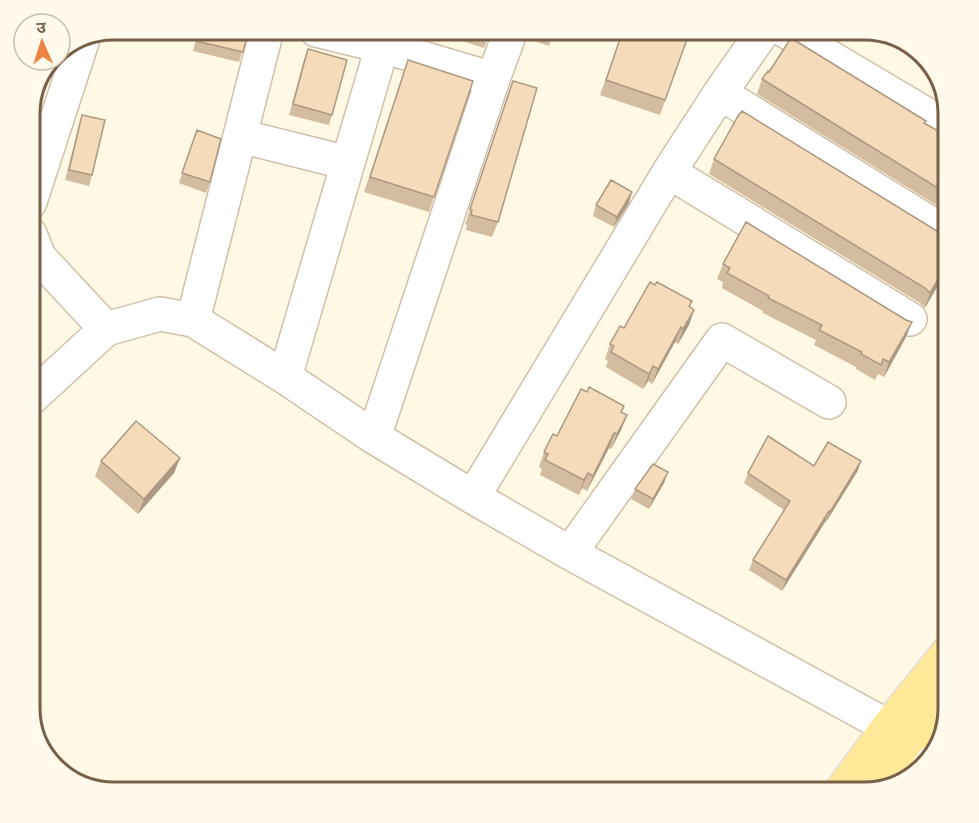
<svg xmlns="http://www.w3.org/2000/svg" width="979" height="823" font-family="Manrope,'Noto Sans Devanagari',sans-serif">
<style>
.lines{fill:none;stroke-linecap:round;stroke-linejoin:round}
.minor-casing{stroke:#d0c0aa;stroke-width:36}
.major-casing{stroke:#e1dcd7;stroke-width:36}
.minor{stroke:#fff;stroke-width:33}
.major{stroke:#ffe999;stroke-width:33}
.wall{fill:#d3bca0}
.shaded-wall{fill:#ac9982}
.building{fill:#f5dbba;stroke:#ac9982;stroke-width:1.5}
.rim{fill:none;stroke:#786048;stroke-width:3}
</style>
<rect width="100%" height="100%" fill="#fef8e4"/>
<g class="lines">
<g class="minor-casing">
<path id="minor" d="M 316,30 L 382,46 L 493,79
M 784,30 L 949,128
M 720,93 L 764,30
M 240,136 L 348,163
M 669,172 L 910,319
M 30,202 L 82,42
M 30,234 L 39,257 L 106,329
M 193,320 L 267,30
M 285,377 L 387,30
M 30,399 L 106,329 L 160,314 L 193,320 L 285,377 L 374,437 L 473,497 L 570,553 L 909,738
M 374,437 L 493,79 L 511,30
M 473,497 L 669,172 L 720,93 L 949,235
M 570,553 L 722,340 L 829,402
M 914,735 L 919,768"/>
</g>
<g class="major-casing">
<path id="major" d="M 874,788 L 909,738 L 914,735 L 949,693
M 840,793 L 888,727 L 949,651"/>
</g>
<use href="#minor" class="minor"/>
<use href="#major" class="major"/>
</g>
<path class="wall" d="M 198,30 L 249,30 L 239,62 L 193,51 Z
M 448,30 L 491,30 L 484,48 L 462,41 L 464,34 Z
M 529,30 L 554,30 L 549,46 L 528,39 Z
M 623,30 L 690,31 L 660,115 L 600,95 Z
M 308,49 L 332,115 L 329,125 L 289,115 L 304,59 Z
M 408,60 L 434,197 L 429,212 L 364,192 Z
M 762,79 L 925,124 L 949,137 L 949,213 L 757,94 Z
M 513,81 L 498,222 L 492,237 L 466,230 L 467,225 L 465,224 Z
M 82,115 L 92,175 L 89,186 L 65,180 L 79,125 Z
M 197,130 L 210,182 L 206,193 L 179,183 Z
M 714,159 L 949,237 L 949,266 L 925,308 L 920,303 L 709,174 Z
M 629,203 L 614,227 L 593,216 L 596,205 Z
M 723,264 L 906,337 L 884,377 L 878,374 L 875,380 L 856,369 L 856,367 L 814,345 L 816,340 L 763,313 L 763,311 L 722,288 L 723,282 L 717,279 Z
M 690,307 L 694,310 L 689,325 L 678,344 L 675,342 L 652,384 L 648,381 L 643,389 L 606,367 L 608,361 L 605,359 L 610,344 L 624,328 Z
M 587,392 L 624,406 L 622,412 L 627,415 L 621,430 L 611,449 L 609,448 L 587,491 L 582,488 L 579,495 L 540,475 L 542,469 L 539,467 L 544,452 L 557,436 Z
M 180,458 L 174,473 L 138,514 L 95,476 L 101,461 Z
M 861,461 L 857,472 L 826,522 L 825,522 L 782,591 L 749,570 L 753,560 L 784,510 L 744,483 L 748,473 Z
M 664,483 L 649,509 L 631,499 L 635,489 Z"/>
<path class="shaded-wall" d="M 632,192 L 629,203 L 614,227 L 617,217 Z
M 949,261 L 949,266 L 925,308 L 930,293 Z
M 694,310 L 689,325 L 678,344 L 683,329 Z
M 912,322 L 906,337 L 884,377 L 889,362 Z
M 681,327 L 675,342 L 652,384 L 658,369 Z
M 653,366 L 648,381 L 643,389 L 649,374 Z
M 627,415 L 621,430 L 611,449 L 617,434 Z
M 614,433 L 609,448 L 587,491 L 593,476 Z
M 180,458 L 174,473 L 138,514 L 144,499 Z
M 861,461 L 857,472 L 826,522 L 830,512 Z
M 668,472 L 664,483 L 649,509 L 653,499 Z
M 588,473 L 582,488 L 579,495 L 584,480 Z
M 829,511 L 825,522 L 782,591 L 786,580 Z"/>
<path class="building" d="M 199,30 L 249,30 L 243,52 L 196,41 Z
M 475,30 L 491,30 L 489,34 Z
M 623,30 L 690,31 L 665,100 L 606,80 Z
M 791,38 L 926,121 L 924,123 L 949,137 L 949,195 L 762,79 L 768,71 L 769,72 Z
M 308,49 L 347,60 L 332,115 L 293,104 Z
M 408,60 L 473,81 L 434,197 L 370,177 Z
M 513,81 L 537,88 L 498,222 L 471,215 L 472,210 L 470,209 Z
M 742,111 L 945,236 L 949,237 L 949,261 L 930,293 L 925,288 L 714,159 L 738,116 Z
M 82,115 L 105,120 L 92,175 L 69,170 Z
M 197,130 L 221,139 L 210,182 L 182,173 Z
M 611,180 L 632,192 L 617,217 L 596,205 Z
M 746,222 L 906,320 L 912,322 L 889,362 L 883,359 L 881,365 L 861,354 L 862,352 L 819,330 L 822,325 L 768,298 L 769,296 L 727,273 L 730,268 L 723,264 Z
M 650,282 L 655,285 L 657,282 L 692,301 L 689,306 L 694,310 L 683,329 L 681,327 L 658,369 L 653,366 L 649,374 L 611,352 L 614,346 L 610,344 L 620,326 L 624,328 Z
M 589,387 L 624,406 L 621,412 L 627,415 L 617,434 L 614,433 L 593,476 L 588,473 L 584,480 L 545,460 L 548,454 L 544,452 L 553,434 L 557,436 L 581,389 L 587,392 Z
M 136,421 L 180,458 L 144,499 L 101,461 Z
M 768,436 L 814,466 L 828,442 L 861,461 L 830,512 L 829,511 L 786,580 L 753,560 L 790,501 L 748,473 Z
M 653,464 L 668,472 L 653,499 L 635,489 Z"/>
<path d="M0 0H979V823H0ZM114 40H864A74 74 0 0 1 938 114V708A74 74 0 0 1 864 782H114A74 74 0 0 1 40 708V114A74 74 0 0 1 114 40Z" fill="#fffaeb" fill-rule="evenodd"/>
<path class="rim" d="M114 40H864A74 74 0 0 1 938 114V708A74 74 0 0 1 864 782H114A74 74 0 0 1 40 708V114A74 74 0 0 1 114 40Z"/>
<g transform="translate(42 42) rotate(357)"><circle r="28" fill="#fffaeb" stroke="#c9bcaa" stroke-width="1.5"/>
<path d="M0-4.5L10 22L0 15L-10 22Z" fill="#ef8442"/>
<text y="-9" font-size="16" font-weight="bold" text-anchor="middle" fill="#786048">उ</text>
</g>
</svg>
